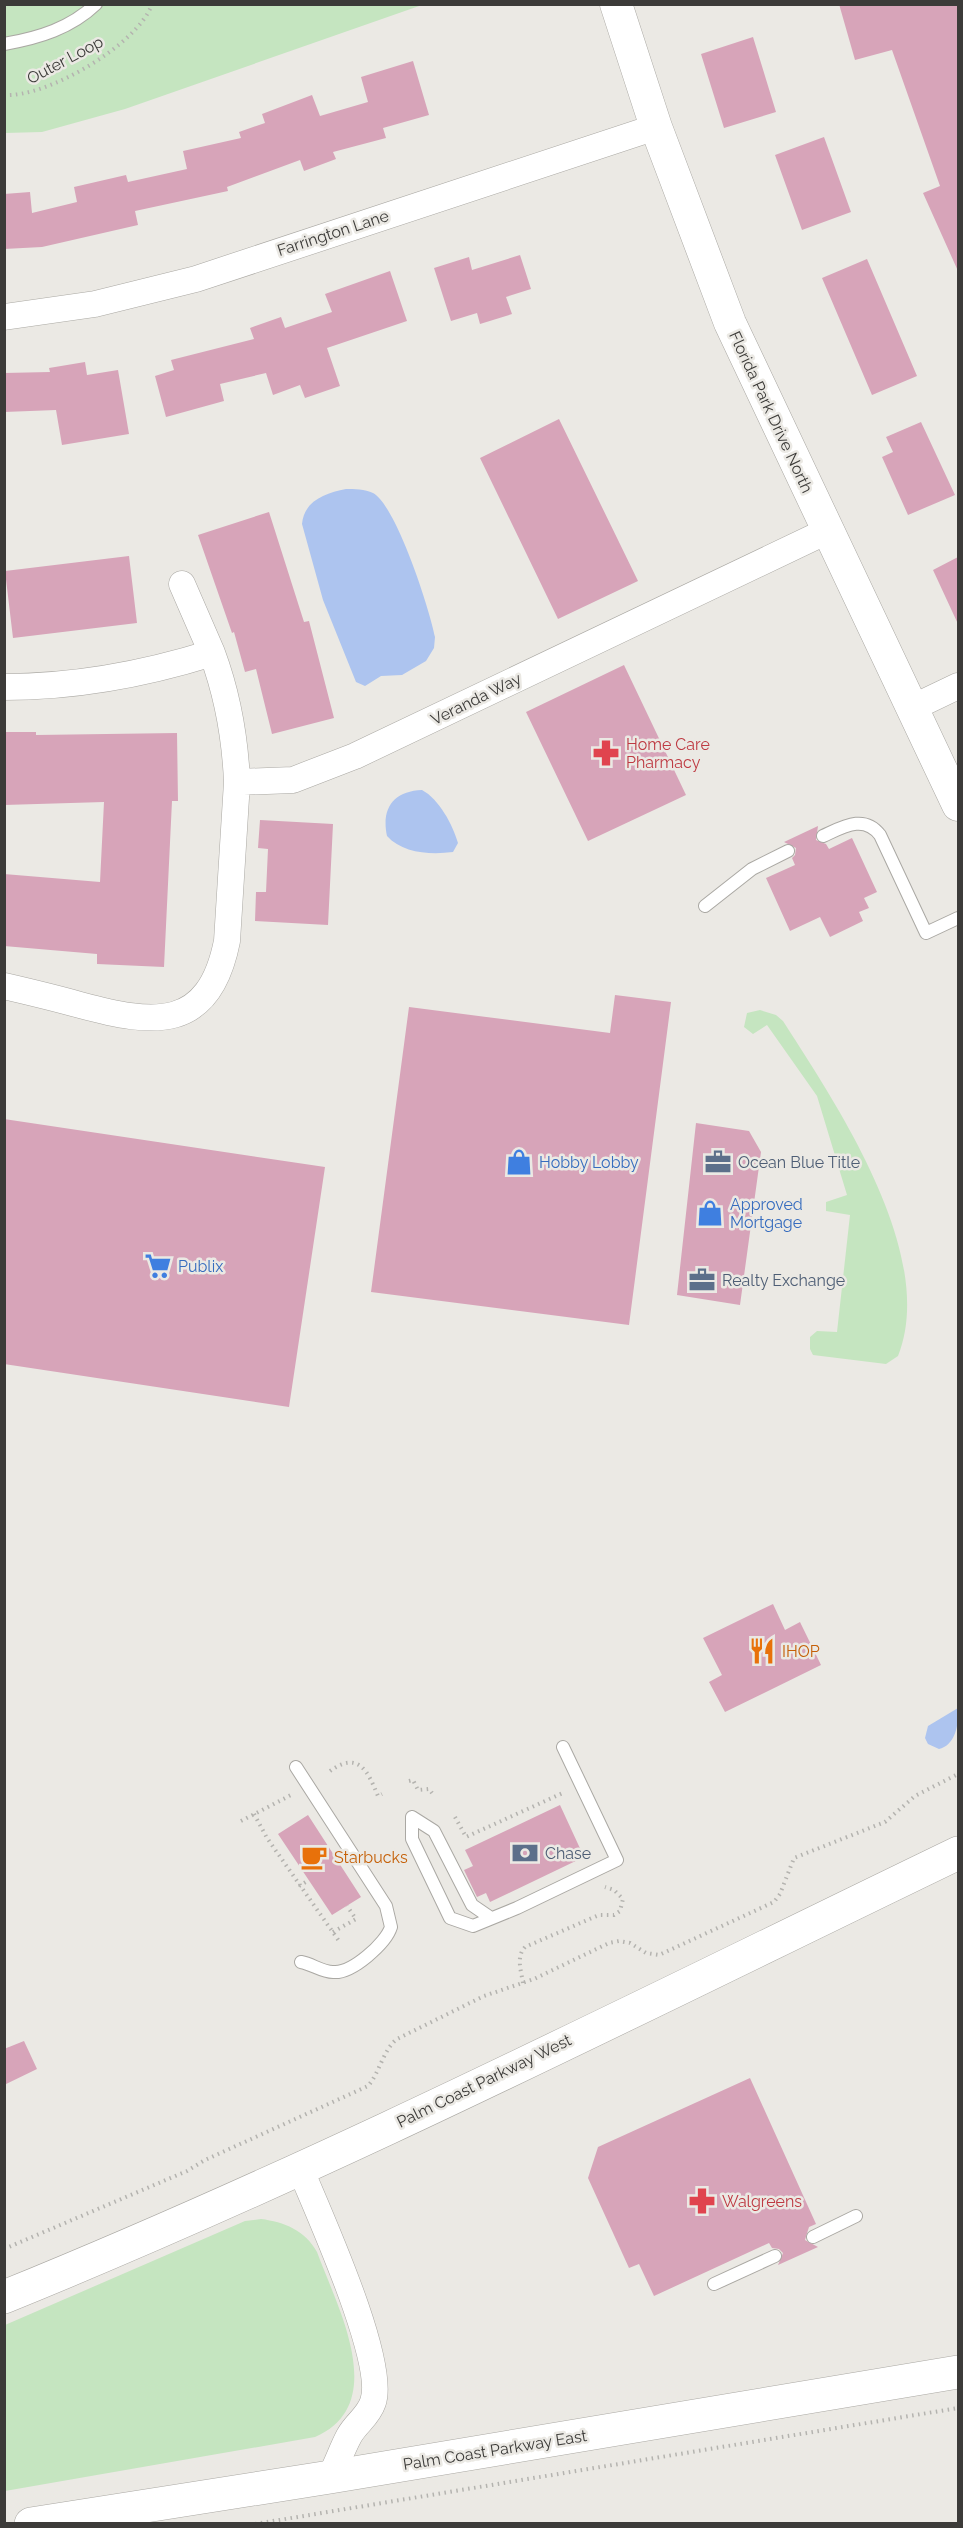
<svg xmlns="http://www.w3.org/2000/svg" width="963" height="2528" font-family="Raleway,sans-serif">
<style>
.green{fill:#c5e5c0}
.water{fill:#adc4ef}
.building{fill:#d7a4b9}
.lines{fill:none;stroke-linecap:round;stroke-linejoin:round}
.service-casing{stroke:#aaa8a3;stroke-width:14}
.minor-casing{stroke:#aaa8a3;stroke-width:27}
.tertiary-casing{stroke:#aaa8a3;stroke-width:33}
.primary-casing{stroke:#aaa8a3;stroke-width:34}
.path{stroke:#b4b3af;stroke-width:4;stroke-dasharray:1.5 4.5;stroke-linecap:butt}
.service{stroke:#fff;stroke-width:12}
.minor{stroke:#fff;stroke-width:26}
.tertiary{stroke:#fff;stroke-width:32}
.primary{stroke:#fff;stroke-width:33}
.labels{text-anchor:middle;dominant-baseline:central;stroke-width:5;stroke-linejoin:round;paint-order:stroke}
.street-label{font-size:16px;fill:#3c3b39;stroke:#ebe9e4}
.health-label{font-size:16px;fill:#be3a42;stroke:#ebe9e4;text-anchor:start}
.shop-label{font-size:16px;fill:#366cbe;stroke:#ebe9e4;text-anchor:start}
.service-label{font-size:16px;fill:#4e5e75;stroke:#ebe9e4;text-anchor:start}
.food-label{font-size:16px;fill:#c56008;stroke:#ebe9e4;text-anchor:start}
</style>
<rect width="100%" height="100%" fill="#ebe9e4"/>
<path class="green" d="M 4,5 L 422,5 L 125,109 L 42,132 L 5,133 Z
M 760,1010 L 776,1015 L 783,1021 C 837,1105 938,1255 898,1356 L 886,1364 L 813,1355 L 810,1349 L 810,1337 L 817,1331 L 837,1332 L 850,1215 L 826,1211 L 826,1202 L 847,1195 L 817,1096 L 767,1025 L 753,1034 L 744,1027 L 747,1013 Z
M 261,2219 C 284,2222 305,2230 317,2252 C 337,2307 391,2404 315,2437 L 5,2491 L 5,2325 L 245,2221 Z"/>
<path class="water" d="M 346,489 C 354,489 365,489 373,493 C 396,505 430,610 435,637 L 434,648 L 426,661 L 402,675 L 381,676 L 365,686 L 356,682 L 323,600 L 302,524 C 304,501 325,493 346,489 Z
M 422,790 C 439,799 453,825 458,843 L 453,852 C 430,855 402,853 387,836 C 381,808 394,791 422,790 Z
M 958,1708 C 959,1723 956,1745 939,1749 L 928,1744 L 925,1738 L 928,1726 Z"/>
<path class="building" d="M 839,4 L 958,4 L 958,271 L 923,193 L 940,186 L 892,50 L 855,60 Z
M 753,37 L 776,112 L 724,128 L 701,54 Z
M 413,61 L 429,115 L 383,128 L 386,138 L 333,152 L 336,159 L 304,171 L 300,160 L 227,187 L 228,191 L 135,211 L 138,225 L 42,247 L 4,249 L 4,194 L 30,192 L 32,213 L 77,202 L 74,187 L 126,175 L 128,182 L 187,169 L 183,151 L 241,138 L 239,132 L 265,123 L 262,114 L 312,95 L 320,116 L 368,102 L 361,77 Z
M 824,137 L 851,212 L 802,230 L 775,155 Z
M 520,255 L 531,289 L 506,297 L 512,314 L 480,324 L 477,313 L 451,321 L 434,268 L 469,257 L 472,270 Z
M 867,259 L 917,376 L 872,395 L 822,278 Z
M 390,271 L 407,321 L 327,348 L 340,386 L 305,398 L 300,385 L 273,395 L 266,373 L 220,384 L 224,401 L 166,417 L 155,376 L 174,370 L 171,360 L 254,339 L 250,328 L 281,317 L 285,328 L 332,312 L 325,294 Z
M 85,362 L 87,375 L 118,370 L 129,434 L 62,445 L 56,410 L 4,412 L 4,373 L 50,372 L 49,368 Z
M 559,419 L 638,581 L 558,619 L 480,458 Z
M 921,422 L 955,495 L 908,515 L 882,457 L 893,452 L 886,437 Z
M 269,512 L 304,622 L 309,621 L 334,718 L 272,734 L 256,669 L 245,672 L 234,632 L 232,633 L 198,535 Z
M 129,556 L 137,623 L 13,638 L 5,571 Z
M 958,557 L 958,624 L 933,570 Z
M 624,665 L 686,795 L 588,841 L 526,712 Z
M 4,732 L 36,732 L 36,735 L 177,733 L 178,801 L 172,801 L 164,967 L 97,964 L 97,954 L 4,946 L 4,874 L 100,882 L 104,802 L 4,805 Z
M 260,820 L 333,824 L 328,925 L 255,921 L 256,892 L 266,892 L 268,849 L 258,848 Z
M 818,826 L 816,840 L 826,844 L 829,849 L 852,838 L 877,892 L 864,898 L 869,908 L 859,912 L 863,921 L 830,937 L 820,917 L 790,931 L 766,878 L 795,865 L 792,858 L 795,855 L 796,848 L 784,842 Z
M 615,995 L 671,1002 L 629,1325 L 371,1292 L 409,1007 L 610,1033 Z
M 4,1119 L 325,1167 L 289,1407 L 4,1364 Z
M 696,1123 L 749,1131 L 761,1152 L 740,1305 L 677,1295 Z
M 773,1604 L 785,1630 L 800,1622 L 821,1665 L 725,1712 L 709,1682 L 722,1675 L 703,1638 Z
M 560,1805 L 584,1857 L 490,1902 L 486,1893 L 477,1897 L 464,1870 L 473,1866 L 465,1850 Z
M 308,1815 L 361,1897 L 332,1915 L 278,1834 Z
M 24,2041 L 37,2069 L 4,2085 L 4,2049 Z
M 750,2078 L 816,2224 L 809,2227 L 805,2240 L 818,2247 L 778,2265 L 783,2253 L 779,2249 L 772,2248 L 769,2243 L 654,2296 L 639,2264 L 629,2268 L 588,2178 L 598,2147 Z"/>
<g class="lines">
<g class="service-casing">
<path id="service" d="M 4,44 C 39,38 71,28 96,4
M 823,836 C 843,827 864,814 880,835 L 926,933 L 958,918
M 705,906 L 752,869 L 788,851
M 296,1767 L 386,1906 L 391,1927 C 386,1943 352,1974 333,1972 C 322,1972 312,1964 301,1962
M 412,1817 L 412,1839 L 450,1918 L 473,1926 L 517,1908 L 617,1860 L 563,1747
M 412,1817 L 434,1831 L 472,1905 L 491,1918
M 813,2237 L 856,2216
M 714,2284 L 775,2256"/>
</g>
<g class="minor-casing">
<path id="minor" d="M 4,317 L 95,304 L 196,279 L 656,127
M 182,584 L 212,653
M 4,687 C 75,687 145,674 212,653 C 228,696 235,736 237,782 L 293,780 L 355,756 L 827,531
M 912,708 L 958,686
M 4,986 C 30,992 55,998 80,1005 C 154,1025 209,1032 227,941 L 237,782
M 300,2168 C 318,2212 387,2362 373,2402 C 368,2417 356,2423 349,2436 C 342,2449 337,2464 330,2477"/>
</g>
<g class="tertiary-casing">
<path id="tertiary" d="M 616,4 L 656,127 L 730,323 L 958,805"/>
</g>
<g class="primary-casing">
<path id="primary" d="M 4,2297 C 329,2165 643,2005 958,1853
M 31,2524 L 330,2477 L 958,2372"/>
</g>
<path class="path" d="M 4,95 C 46,98 138,45 152,4
M 330,1771 C 359,1750 368,1772 378,1796 L 382,1794
M 409,1781 L 413,1780 L 418,1790 L 429,1789 L 432,1793
M 254,1814 L 267,1838 L 339,1941
M 455,1817 L 466,1837 L 565,1792
M 241,1821 L 291,1795
M 299,1886 L 309,1880
M 333,1932 L 356,1919 L 347,1906
M 523,1983 C 521,1970 516,1957 525,1947 L 599,1915 L 614,1915 L 620,1911 L 623,1899 L 614,1890 L 605,1887
M 4,2249 L 187,2171 L 205,2160 L 368,2086 C 380,2072 383,2050 397,2039 L 484,1996 L 534,1979 L 609,1943 L 619,1941 L 630,1943 L 646,1953 L 659,1955 L 774,1902 L 780,1894 L 794,1858 L 885,1822 L 915,1796 L 958,1774
M 255,2524 L 958,2408"/>
<use href="#service" class="service"/>
<use href="#minor" class="minor"/>
<use href="#tertiary" class="tertiary"/>
<use href="#primary" class="primary"/>
</g>
<defs>
<g id="pharmacy-bare" transform="scale(2.07)"><path d="M-2-6h4v4h4v4h-4v4h-4v-4h-4v-4h4Z" fill="#e0444e" stroke="#ebe9e4" stroke-width="2.5" paint-order="stroke"/></g>
<g id="shop-bare" transform="scale(2.07)"><path d="M-5-2.5h2.3a2.7 3.5 0 0 1 5.4 0H5L5.5 6h-11ZM-1.5-2.5h3a1.5 2.3 0 0 0-3 0Z" fill="#3f7fe0" stroke="#ebe9e4" stroke-width="2.5" paint-order="stroke"/></g>
<g id="office-bare" transform="scale(2.07)"><path d="M-6-3h4V-5.5h4V-3h4V5H-6ZM-1-4.5V-3h2v-1.5ZM-6 0V1H6V0Z" fill="#5c6f8a" stroke="#ebe9e4" stroke-width="2.5" paint-order="stroke"/></g>
<g id="supermarket-bare" transform="scale(2.07)"><path d="M-6-5.5h2.5l.6 2H6L4.5 2H-2.5L-4.4-4H-6ZM-1.5 3.2a1.3 1.3 0 1 0 .1 0ZM3 3.2a1.3 1.3 0 1 0 .1 0Z" fill="#3f7fe0" stroke="#ebe9e4" stroke-width="2.5" paint-order="stroke"/></g>
<g id="restaurant-bare" transform="scale(2.07)"><path d="M-5-6h1v4h1v-4h1v4h1v-4h1v5L-1.5 .5V6h-2V.5L-5-1ZM5-6V6H3V1.5H1.5Q1.5-4 5-6Z" fill="#e8710a" stroke="#ebe9e4" stroke-width="2.5" paint-order="stroke"/></g>
<g id="bank-bare" transform="scale(2.07)"><path d="M-6-4H6V4H-6ZM0-2.3a2.3 2.3 0 1 0 0 4.6a2.3 2.3 0 1 0 0-4.6Z" fill="#5c6f8a" stroke="#ebe9e4" stroke-width="2.5" paint-order="stroke"/></g>
<g id="cafe-bare" transform="scale(2.07)"><path d="M-5.5-4.5H6V0H3Q3 3.5 0 3.5H-2.5Q-5.5 3.5-5.5 0ZM3-3.2v2h1.7v-2ZM-6 4.5H4V6H-6Z" fill="#e8710a" stroke="#ebe9e4" stroke-width="2.5" paint-order="stroke"/></g>
</defs>
<g fill-rule="evenodd">
<use href="#pharmacy-bare" x="606" y="753"/>
<use href="#shop-bare" x="519" y="1162"/>
<use href="#office-bare" x="718" y="1162"/>
<use href="#shop-bare" x="710" y="1213"/>
<use href="#supermarket-bare" x="158" y="1266"/>
<use href="#office-bare" x="702" y="1280"/>
<use href="#restaurant-bare" x="762" y="1651"/>
<use href="#bank-bare" x="525" y="1853"/>
<use href="#cafe-bare" x="314" y="1857"/>
<use href="#pharmacy-bare" x="702" y="2201"/>
</g>
<g class="labels">
<g class="street-label">
<text transform="translate(65 60) rotate(-28)">Outer Loop</text>
<text transform="translate(333 233) rotate(-18)">Farrington Lane</text>
<text transform="translate(771 412) rotate(65)">Florida Park Drive North</text>
<text transform="translate(476 699) rotate(-26)">Veranda Way</text>
<text transform="translate(484 2081) rotate(-26)">Palm Coast Parkway West</text>
<text transform="translate(495 2450) rotate(-9)">Palm Coast Parkway East</text>
</g>
<g class="health-label">
<text x="626" y="744">Home Care<tspan x="626" dy="18">Pharmacy</tspan></text>
<text x="722" y="2201">Walgreens</text>
</g>
<g class="shop-label">
<text x="539" y="1162">Hobby Lobby</text>
<text x="730" y="1204">Approved<tspan x="730" dy="18">Mortgage</tspan></text>
<text x="178" y="1266">Publix</text>
</g>
<g class="service-label">
<text x="738" y="1162">Ocean Blue Title</text>
<text x="722" y="1280">Realty Exchange</text>
<text x="545" y="1853">Chase</text>
</g>
<g class="food-label">
<text x="782" y="1651">IHOP</text>
<text x="334" y="1857">Starbucks</text>
</g>
</g>
<rect width="963" height="2528" fill="none" stroke="#3c3b39" stroke-width="12"/>
</svg>
